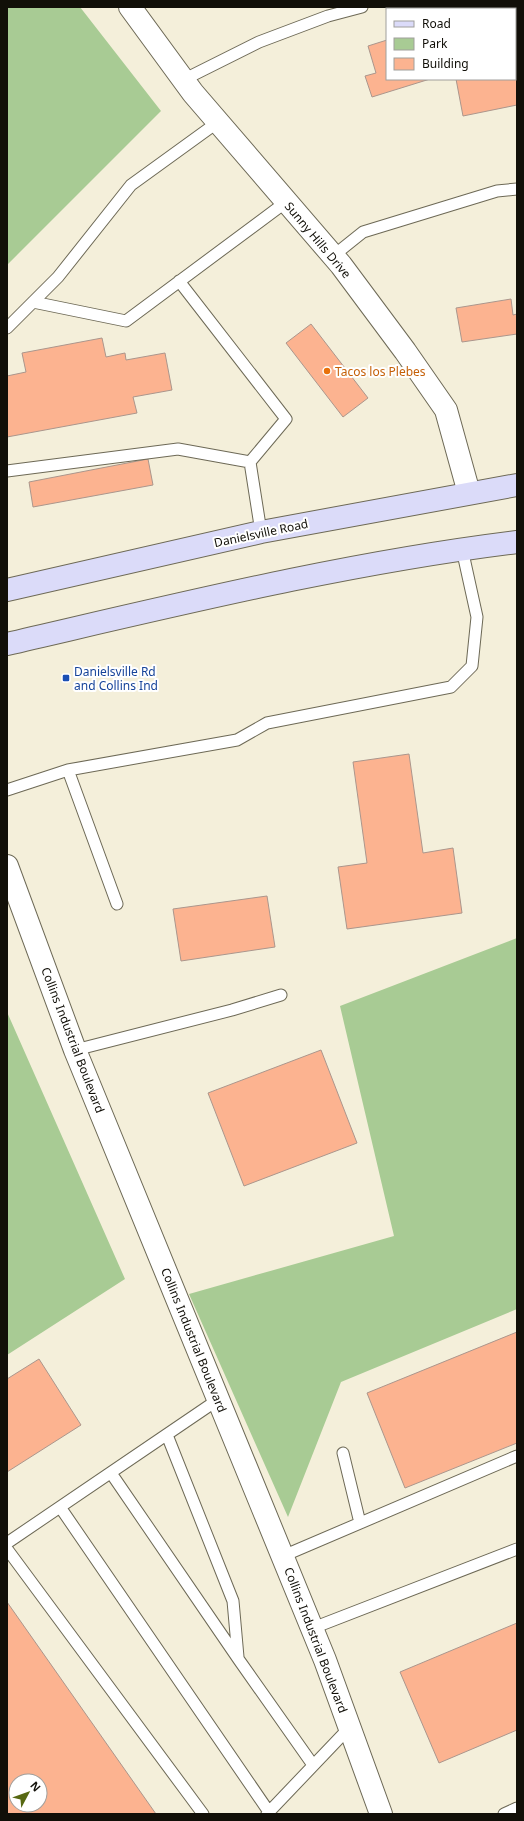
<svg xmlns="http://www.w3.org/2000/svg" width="524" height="1821" font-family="'Noto Sans',sans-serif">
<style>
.green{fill:#a8cb94}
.building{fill:#fcb390;stroke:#ab968c;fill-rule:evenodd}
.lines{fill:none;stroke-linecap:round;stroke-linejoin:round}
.service-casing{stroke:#6d6956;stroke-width:13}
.minor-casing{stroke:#6d6956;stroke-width:24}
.tertiary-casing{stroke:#6d6956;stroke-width:24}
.secondary-casing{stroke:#6d6956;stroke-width:24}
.service{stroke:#fff;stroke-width:11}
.minor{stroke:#fff;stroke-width:22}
.tertiary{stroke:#fff;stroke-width:22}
.secondary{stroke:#dbdbf9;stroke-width:22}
.food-dot{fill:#e8710a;stroke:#fff;stroke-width:1.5}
.transit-dot{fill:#1a4fb4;stroke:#fff;stroke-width:1.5}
.labels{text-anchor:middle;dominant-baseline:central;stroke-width:4;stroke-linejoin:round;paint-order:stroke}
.street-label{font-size:12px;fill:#110f08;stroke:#fff}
.food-label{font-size:12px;fill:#c56008;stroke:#fff;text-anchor:start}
.transit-label{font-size:12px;fill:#164399;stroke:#fff;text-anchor:start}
</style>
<rect width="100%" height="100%" fill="#f4efda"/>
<path class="green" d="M 7,7 L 80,7 L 161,111 L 7,265 Z
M 517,938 L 517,1309 L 341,1382 L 288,1517 L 189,1294 L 394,1236 L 340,1006 Z
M 7,1012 L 125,1279 L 7,1355 Z"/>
<path class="building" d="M 387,40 L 387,79 L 430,79 L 372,97 L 365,76 L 376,73 L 368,46 Z
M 517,51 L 517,105 L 463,116 L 456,79 L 515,79 L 515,52 Z
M 511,299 L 513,315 L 517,314 L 517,334 L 462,342 L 456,308 Z
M 311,324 L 368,398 L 343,417 L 286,343 Z
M 102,338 L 106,357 L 125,353 L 126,360 L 165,353 L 172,390 L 133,397 L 137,413 L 7,437 L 7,376 L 26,372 L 22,353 Z
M 148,459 L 153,485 L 33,507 L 29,482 Z
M 409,754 L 423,853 L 453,848 L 462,913 L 347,929 L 338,867 L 367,863 L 353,762 Z
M 267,896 L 275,947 L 181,961 L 173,909 Z
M 321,1050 L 357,1143 L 244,1186 L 208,1093 Z
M 517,1332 L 517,1443 L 405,1488 L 367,1393 Z
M 39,1359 L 81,1425 L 7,1472 L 7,1379 Z
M 7,1602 L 156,1814 L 7,1814 ZM 16,1781 L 40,1781 L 40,1805 L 16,1805 Z
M 517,1623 L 517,1730 L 439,1763 L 400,1672 Z"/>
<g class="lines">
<g class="service-casing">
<path id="service" d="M 183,80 L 259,42 L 328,16 L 362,7
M 333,256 L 363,232 L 497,191 L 517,189
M 179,281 L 286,419 L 250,462 L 261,532
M 33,302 L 126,321 L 286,202
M 7,328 L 58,277 L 131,185 L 218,122
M 7,471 L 178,449 L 250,462
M 68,770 L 117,904
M 7,790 L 68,770 L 237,740 L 267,723 L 451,687 L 472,666 L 477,617 L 462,549
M 75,1050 L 232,1010 L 281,995
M 167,1435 L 233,1601 L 238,1657
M 343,1453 L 360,1523
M 111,1473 L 239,1660 L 313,1765
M 60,1507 L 269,1812
M 7,1543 L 219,1399
M 7,1549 L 203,1814
M 283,1556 L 517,1456
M 313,1628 L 517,1549
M 267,1814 L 349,1728
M 504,1814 L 517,1808"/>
</g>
<g class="minor-casing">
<path id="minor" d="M 130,7 L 193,93 L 341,265 L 405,351 L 446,410 L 469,493"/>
</g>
<g class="tertiary-casing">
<path id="tertiary" d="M 7,866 L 75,1050 L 325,1660 L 381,1814"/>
</g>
<g class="secondary-casing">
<path id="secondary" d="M 7,590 L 261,532 L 517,485
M 7,644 C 176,605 345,563 517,542"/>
</g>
<use href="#service" class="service"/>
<use href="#minor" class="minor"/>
<use href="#tertiary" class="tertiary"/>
<use href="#secondary" class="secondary"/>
</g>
<circle class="food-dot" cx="327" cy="371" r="4"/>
<rect class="transit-dot" x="62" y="674" width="8" height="8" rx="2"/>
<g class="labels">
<g class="street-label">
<text transform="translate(318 240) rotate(50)">Sunny Hills Drive</text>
<text transform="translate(261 533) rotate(-12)">Danielsville Road</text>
<text transform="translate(73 1040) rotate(69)">Collins Industrial Boulevard</text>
<text transform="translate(194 1340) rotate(68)">Collins Industrial Boulevard</text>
<text transform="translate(316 1640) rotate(69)">Collins Industrial Boulevard</text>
</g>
<g class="food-label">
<text x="335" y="371">Tacos los Plebes</text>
</g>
<g class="transit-label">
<text x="74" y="671">Danielsville Rd<tspan x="74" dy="14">and Collins Ind</tspan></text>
</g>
</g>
<rect width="524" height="1821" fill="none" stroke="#110f08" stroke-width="16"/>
<rect x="386" y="8" width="130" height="72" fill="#ffffff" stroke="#a09f9c"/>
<rect x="394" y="21" width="20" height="6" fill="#dbdbf9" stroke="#a09f9c"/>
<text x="422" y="28" font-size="12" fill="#110f08">Road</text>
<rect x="394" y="38" width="20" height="12" fill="#a8cb94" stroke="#a09f9c"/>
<text x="422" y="48" font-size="12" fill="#110f08">Park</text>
<rect x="394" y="58" width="20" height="12" fill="#fcb390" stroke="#a09f9c"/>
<text x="422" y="68" font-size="12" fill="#110f08">Building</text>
<g transform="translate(28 1793) rotate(49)"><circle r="19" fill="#ffffff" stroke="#a09f9c"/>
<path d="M0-3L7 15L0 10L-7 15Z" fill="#576812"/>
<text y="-6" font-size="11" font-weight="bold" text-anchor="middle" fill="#110f08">N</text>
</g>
</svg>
